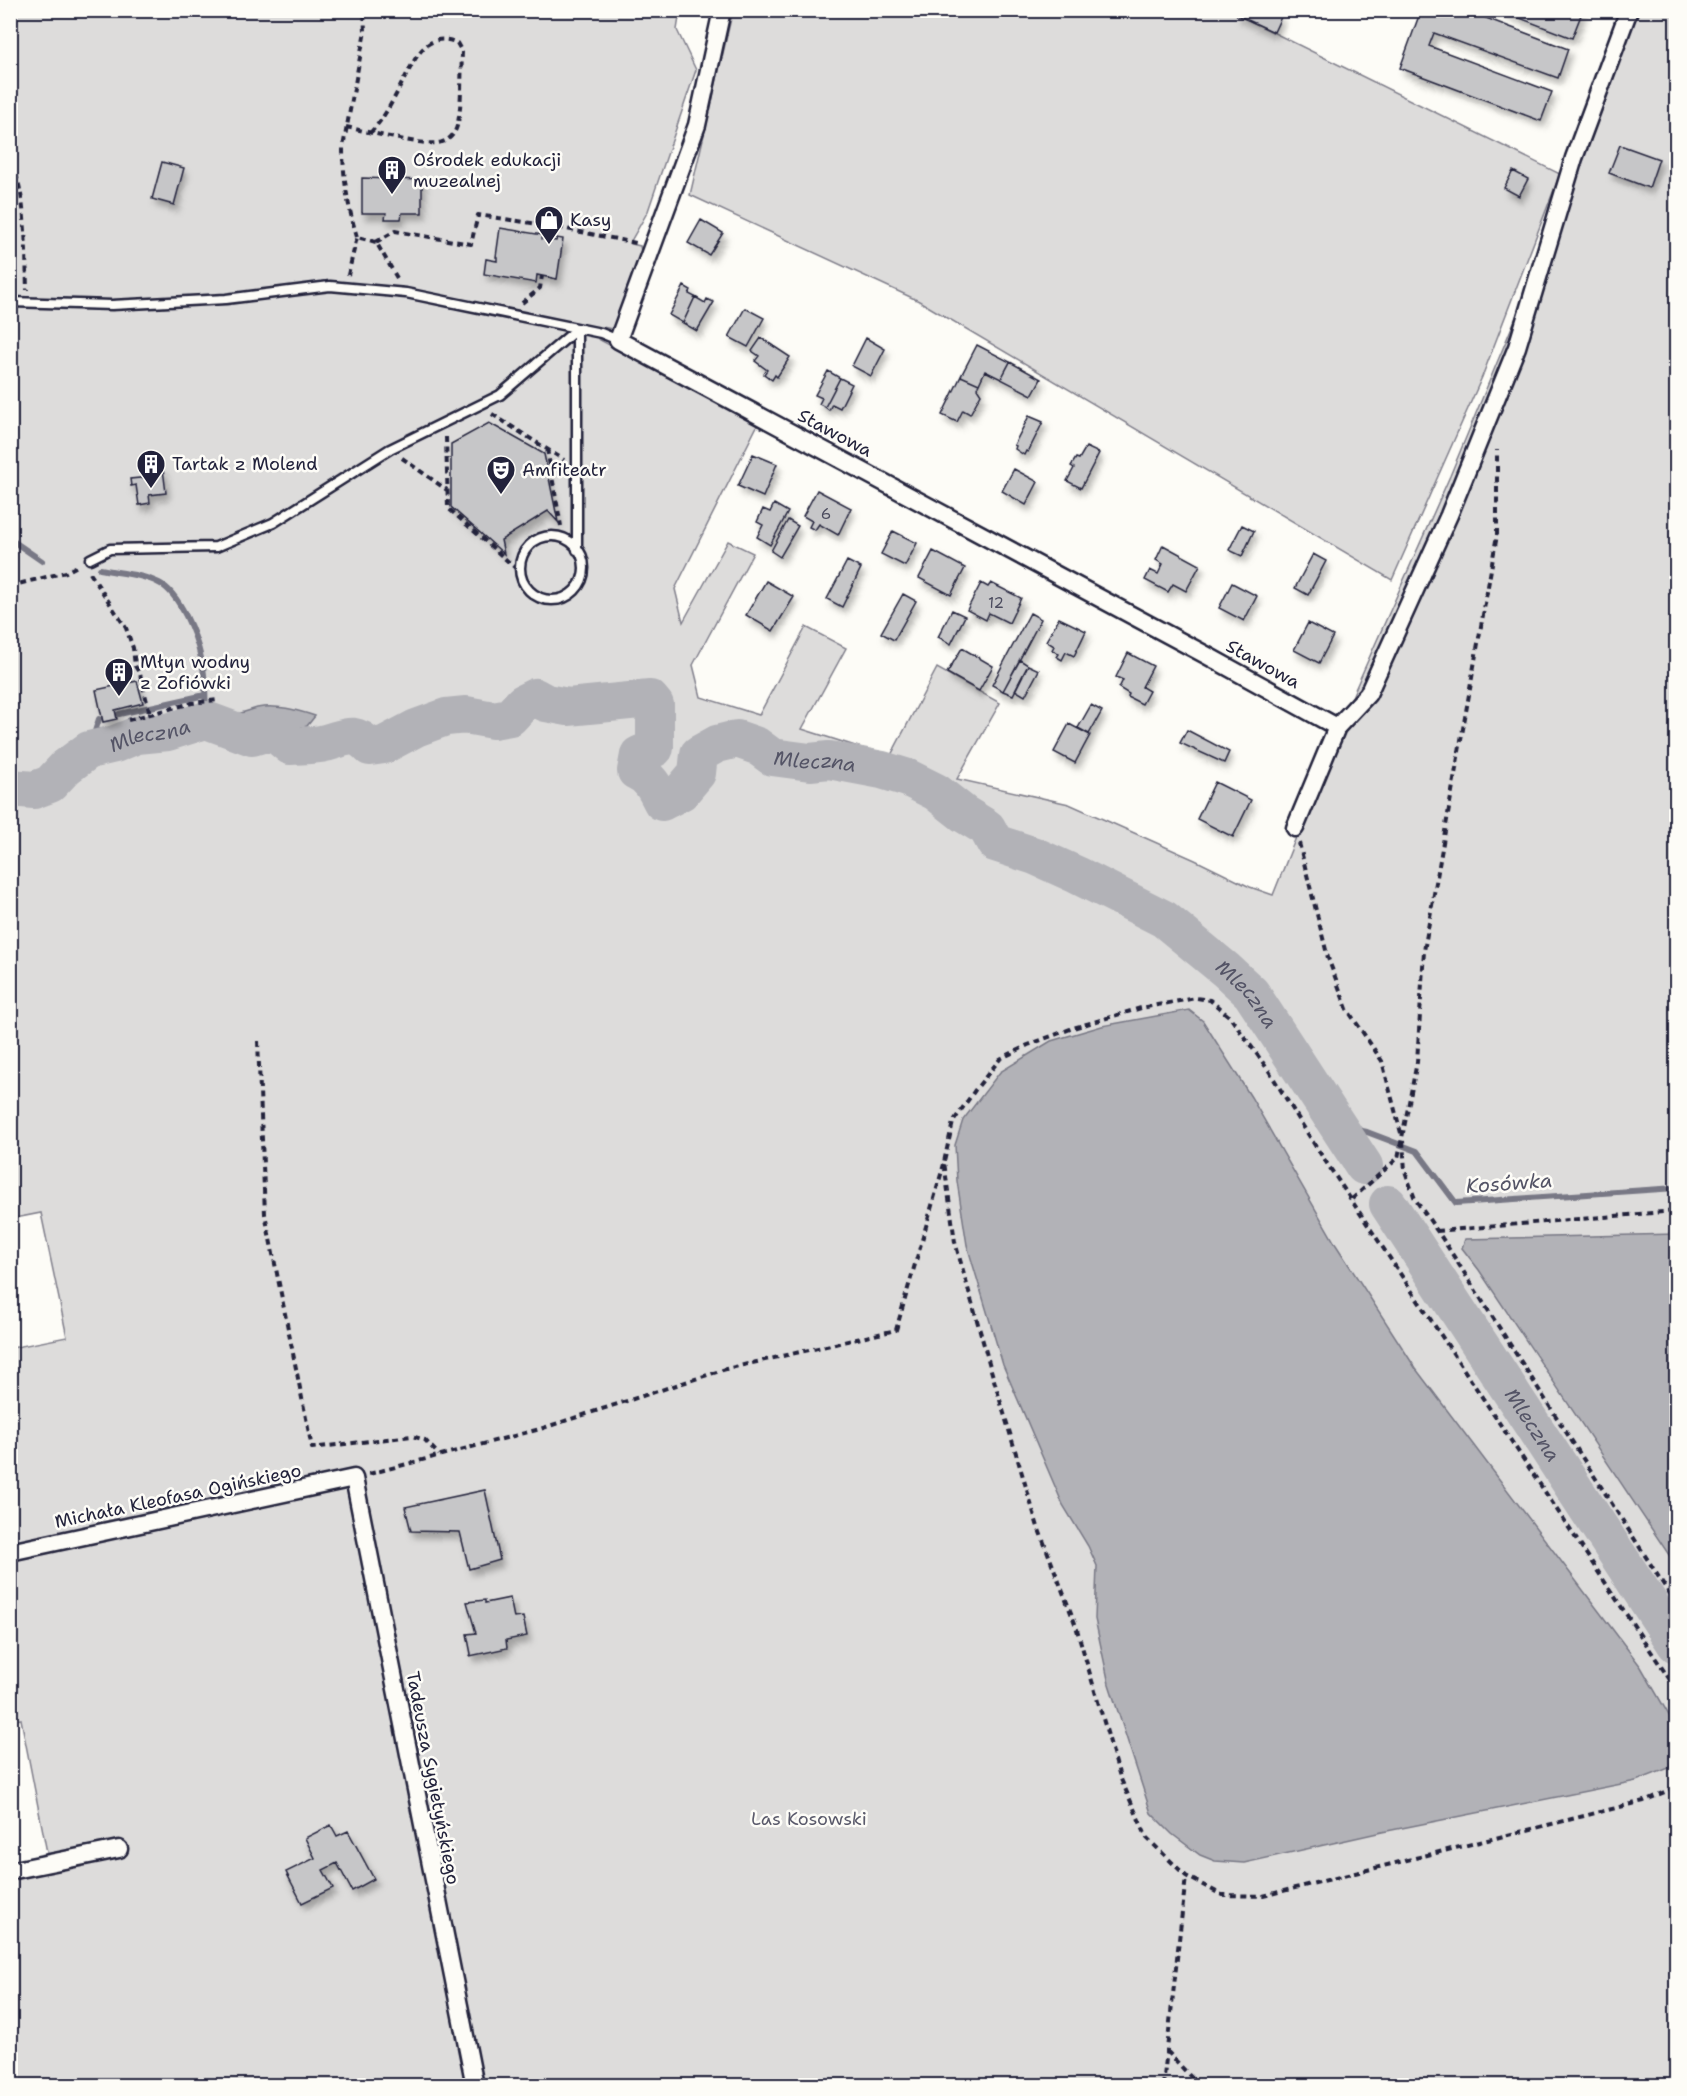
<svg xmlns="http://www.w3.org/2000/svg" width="1687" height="2096" font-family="'Shantell Sans',sans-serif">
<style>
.green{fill:#dddcdb;stroke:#807f8b;stroke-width:1.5}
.water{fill:#b2b2b7;stroke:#787885;stroke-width:1.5}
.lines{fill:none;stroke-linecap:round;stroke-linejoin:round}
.stream{stroke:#787885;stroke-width:6}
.river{stroke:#b2b2b7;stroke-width:38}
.building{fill:#c6c6c8;stroke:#22223b;stroke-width:1.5;filter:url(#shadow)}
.lane-casing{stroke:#22223b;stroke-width:13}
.street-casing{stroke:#22223b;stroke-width:21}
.path{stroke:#22223b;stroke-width:4;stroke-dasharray:6 4.5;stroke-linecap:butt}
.lane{stroke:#fdfcf7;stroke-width:8}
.street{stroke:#fdfcf7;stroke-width:16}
.labels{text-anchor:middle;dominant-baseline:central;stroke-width:5;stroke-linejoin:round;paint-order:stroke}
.number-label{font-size:15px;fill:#4b4b5e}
.poi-label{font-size:18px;fill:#22223b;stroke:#fdfcf7;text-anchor:start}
.street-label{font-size:18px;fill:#22223b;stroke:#fdfcf7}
.park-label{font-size:18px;fill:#5a5a6b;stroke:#fdfcf7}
.water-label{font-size:20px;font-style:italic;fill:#545466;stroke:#fdfcf7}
</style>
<defs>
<filter id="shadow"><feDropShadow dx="3.5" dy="6" stdDeviation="3" flood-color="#0004"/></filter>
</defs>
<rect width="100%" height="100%" fill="#fdfcf7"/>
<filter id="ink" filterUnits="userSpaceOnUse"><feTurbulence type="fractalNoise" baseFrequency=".0167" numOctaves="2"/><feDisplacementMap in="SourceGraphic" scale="12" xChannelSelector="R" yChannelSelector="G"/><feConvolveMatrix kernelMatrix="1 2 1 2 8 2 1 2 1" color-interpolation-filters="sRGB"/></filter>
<g filter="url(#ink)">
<path class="green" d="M 733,10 L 1230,11 L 1560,174 L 1482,377 L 1392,580 L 919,301 L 690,195 Z
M 11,11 L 680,11 L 677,30 L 696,70 L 648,211 L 631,241 L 631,244 L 640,246 L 642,256 L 618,327 L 612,329 L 603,327 L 598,339 L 758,424 L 675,589 L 683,622 L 728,541 L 753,553 L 693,665 L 701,697 L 759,715 L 806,627 L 846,648 L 802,729 L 890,757 L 937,668 L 1000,703 L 957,779 L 1069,804 L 1195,860 L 1250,887 L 1273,895 L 1354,692 L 1450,476 L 1572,182 L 1637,11 L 1676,11 L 1676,2085 L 11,2085 L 10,1877 L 50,1868 L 21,1719 L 11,1721 L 11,1348 L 67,1337 L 41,1213 L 10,1219 Z"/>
<path class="water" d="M 215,705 L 224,716 C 236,716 246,711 257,708 C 276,704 297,710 315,716 L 307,726 L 259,739 L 229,737 L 211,730 L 176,736 L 173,724 L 191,718 L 196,708 Z
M 1189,1010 L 1203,1021 L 1251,1097 L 1336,1245 L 1416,1369 L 1641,1667 L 1670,1717 L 1676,1746 L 1669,1768 L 1636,1781 L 1382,1832 L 1244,1863 L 1215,1861 L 1200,1855 L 1172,1834 L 1151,1813 L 1109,1684 L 1095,1619 L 1097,1566 L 1088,1546 L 1063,1505 L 1003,1365 L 967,1245 L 957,1181 L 955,1145 L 963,1120 L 1000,1072 L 1051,1041 L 1102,1026 Z
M 1676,1234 L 1676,1560 L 1671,1558 L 1479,1270 L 1462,1248 L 1465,1239 Z"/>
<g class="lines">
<path class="stream" d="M 10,539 L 42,561
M 100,569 C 119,573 141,574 159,583 C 180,593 196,636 201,658 C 206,675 205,695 206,713
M 119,714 L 205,695
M 89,750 L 99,719
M 1338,1126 L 1367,1132 L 1417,1151 L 1456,1203 L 1676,1188"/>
<g class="river">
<path id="s1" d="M 10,788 L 34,790 L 50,784 L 66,767 L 89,750 L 115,744 L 137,735 L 168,732 L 206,720 L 252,737 L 272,731 L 290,746 C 301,745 314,746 325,743 C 344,739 353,729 370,747 L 384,745 L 416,728 L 446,717 L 466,715 L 493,720 L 510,717 L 523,703 L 535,697 L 546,703 L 568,707 L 650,699 L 655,705 L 655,748 L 639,755 L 636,771 C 650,777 655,788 662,802 L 681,792 L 697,773 L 699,754 L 717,744 L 737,739 L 757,746 L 772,757 L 810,762 L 829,760 L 882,770 L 908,778 L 936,792 L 964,814 L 987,828 L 995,843 L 1035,856 L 1077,875 L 1164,919 L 1226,970 L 1251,993 L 1364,1166"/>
<path id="s2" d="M 1388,1204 L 1676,1644"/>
</g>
</g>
<path class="building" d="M 1239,10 L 1268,10 L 1281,17 L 1274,32 L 1237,15 Z
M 1421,10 L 1465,10 L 1568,49 L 1558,78 L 1434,33 L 1429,46 L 1552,92 L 1541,121 L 1400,68 Z
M 1499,10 L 1583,10 L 1572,38 Z
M 1620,145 L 1659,159 L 1649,188 L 1609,173 Z
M 162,162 L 184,168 L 174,205 L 152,199 Z
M 1513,171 L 1528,179 L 1519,196 L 1504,188 Z
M 362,178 L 422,180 L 422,213 L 402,213 L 401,219 L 385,219 L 386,213 L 362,213 Z
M 701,220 L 723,233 L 709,255 L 688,243 Z
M 500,228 L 543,235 L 542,239 L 556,241 L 557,238 L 563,239 L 557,279 L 537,275 L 536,283 L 484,274 L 486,259 L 497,261 L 497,257 L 496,257 Z
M 684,286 L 691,290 L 689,294 L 695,297 L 683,323 L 669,315 Z
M 695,297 L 705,303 L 707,299 L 714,302 L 697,331 L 683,323 Z
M 745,308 L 764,318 L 748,347 L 729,337 Z
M 761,338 L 790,357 L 777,377 L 775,375 L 772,380 L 764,374 L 767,370 L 755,361 L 759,356 L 752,351 Z
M 866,338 L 885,349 L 871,376 L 852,366 Z
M 977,345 L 1010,362 L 1001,379 L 985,371 L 979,384 L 961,376 Z
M 1010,362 L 1041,379 L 1032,395 L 1001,379 Z
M 828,371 L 840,378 L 825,407 L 819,404 L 822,398 L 815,395 Z
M 961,376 L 979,384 L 977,388 L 981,394 L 970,414 L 963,410 L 957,422 L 942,415 Z
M 840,378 L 852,384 L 840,408 L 832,404 L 829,410 L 825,407 Z
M 1029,416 L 1043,422 L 1028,452 L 1026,451 L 1024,455 L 1015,449 L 1016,446 L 1014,445 Z
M 489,423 L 544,454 L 558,522 L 548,511 L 501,540 L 504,554 L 451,507 L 451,444 Z
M 1086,447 L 1099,453 L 1081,488 L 1067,481 L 1074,468 L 1071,466 L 1076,458 L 1079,459 Z
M 753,454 L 777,464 L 763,497 L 738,486 Z
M 163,469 L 166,493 L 149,495 L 150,503 L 139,505 L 136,485 L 131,486 L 130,479 L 150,477 L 149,470 Z
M 1014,469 L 1038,482 L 1026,505 L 1002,491 Z
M 817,490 L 851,508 L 838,535 L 819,524 L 815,530 L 809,527 L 812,521 L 803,516 Z
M 774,504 L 788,512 L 770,545 L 757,537 L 763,525 L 757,522 L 763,509 L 770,512 Z
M 788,520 L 798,526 L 780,557 L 771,551 Z
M 1242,525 L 1254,531 L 1242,556 L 1229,550 Z
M 893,531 L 917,543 L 905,566 L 881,554 Z
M 1163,545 L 1200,565 L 1186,591 L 1173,584 L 1168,592 L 1145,580 L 1150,570 L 1158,574 L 1163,564 L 1156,560 Z
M 933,551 L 965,568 L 951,595 L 919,578 Z
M 1313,554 L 1326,561 L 1308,595 L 1295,588 Z
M 847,561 L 861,568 L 842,607 L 827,599 Z
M 766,581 L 794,597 L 773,631 L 746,615 Z
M 981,583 L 988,587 L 991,583 L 1021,598 L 1009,623 L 989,613 L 986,620 L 967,610 Z
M 1232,583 L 1257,596 L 1244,621 L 1219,608 Z
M 903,594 L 916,601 L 894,640 L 881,633 Z
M 952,610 L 965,616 L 951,644 L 938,637 Z
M 1030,613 L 1041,619 L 1003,691 L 992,685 Z
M 1059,618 L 1086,631 L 1074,656 L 1066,652 L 1062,660 L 1057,657 L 1059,654 L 1052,650 L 1054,646 L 1046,641 Z
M 1308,623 L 1333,636 L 1319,663 L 1294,650 Z
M 962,648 L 993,666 L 979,691 L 947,673 Z
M 1128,653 L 1153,666 L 1142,687 L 1149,691 L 1142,704 L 1128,697 L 1129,694 L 1119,688 L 1123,680 L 1116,677 Z
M 1020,660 L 1028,665 L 1013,695 L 1003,691 Z
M 1028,665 L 1039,670 L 1025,696 L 1015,690 Z
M 137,681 L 143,703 L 115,710 L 117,719 L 103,722 L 96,690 Z
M 1091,705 L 1102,711 L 1089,734 L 1078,728 Z
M 1069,724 L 1090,735 L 1075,763 L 1054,752 Z
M 1187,730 L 1229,752 L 1224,763 L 1180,743 Z
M 1215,782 L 1251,800 L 1233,837 L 1197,819 Z
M 485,1490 L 500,1560 L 469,1569 L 460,1532 L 411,1531 L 405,1507 Z
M 510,1598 L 514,1618 L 523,1617 L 527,1636 L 506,1640 L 507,1648 L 470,1656 L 471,1654 L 467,1634 L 476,1633 L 467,1602 L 485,1600 L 485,1603 Z
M 331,1825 L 337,1836 L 348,1831 L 374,1879 L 352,1891 L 337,1863 L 323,1870 L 333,1888 L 302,1903 L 286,1872 L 315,1858 L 305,1838 Z"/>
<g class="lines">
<g class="lane-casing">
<path id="lane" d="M 10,302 L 112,305 L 226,299 L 330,286 L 406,293 L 601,333 L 618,340
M520 568a32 32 0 1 1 64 0a32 32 0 1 1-64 0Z
M 90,559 L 110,549 L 216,547 L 273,523 L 390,449 L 500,395 L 577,329 L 577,550"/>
</g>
<g class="street-casing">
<path id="street" d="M 722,10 L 697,125 L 618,340 L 1206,655 L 1337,727
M 1295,828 L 1337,727 L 1368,694 L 1449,515 L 1517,347 L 1574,158 L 1629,10
M 10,1552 L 354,1478 L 475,2086
M 10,1871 L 119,1849"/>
</g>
<path class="path" d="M 346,127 C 366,131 427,148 442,142 C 450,140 455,133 457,126 C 462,110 461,71 462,52 L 457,43 C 447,38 436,38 427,45 C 418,52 413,63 408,72 C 397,92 387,115 371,132
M 10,165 C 27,182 26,264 27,290
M 357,237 C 348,207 343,178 343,147 L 365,31 L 364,10
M 549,240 L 551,226 L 636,243
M 376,242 L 395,231 L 471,244 L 478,215 L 551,226
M 348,275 L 357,237 L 376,242 L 397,278
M 522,303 L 540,288 L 542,276
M 492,414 L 564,460
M 446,437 L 448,508 L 520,572
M 547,449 L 561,526
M 402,458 L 447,490
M 90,573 L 126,628 L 133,648 L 135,666 L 140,674 L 150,714
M 10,586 L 66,572 L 79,565
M 128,720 L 192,703 L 217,700
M 1299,843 L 1328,958 L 1347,1009 L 1382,1061 L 1401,1133
M 258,1041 L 265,1214 L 312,1448 L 412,1436 L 425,1440 L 439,1455
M 1403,1141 L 1405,1171 L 1415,1199 L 1442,1238 L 1676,1604
M 1352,1199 L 1398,1158 L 1417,1062 L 1424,951 L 1497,535 L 1497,450
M 1437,1231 L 1676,1211
M 369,1474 L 540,1429 L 726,1369 L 896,1330 L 944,1164
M 1676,1689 L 1316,1147 L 1269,1071 L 1230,1017 L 1210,1000 L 1196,998 L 1141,1008 L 1073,1028 L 1028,1045 L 1000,1059 L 975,1090 L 953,1122 L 944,1162 L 955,1242 L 991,1370 L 1038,1527 L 1076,1626 L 1120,1777 L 1147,1838 L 1186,1876 L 1222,1895 L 1263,1896 L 1644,1801 L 1676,1787
M 1167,2051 L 1199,2086
M 1163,2086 L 1186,1876"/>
<use href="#lane" class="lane"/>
<use href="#street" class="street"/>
</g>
</g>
<defs>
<g id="building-pin" transform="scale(1.5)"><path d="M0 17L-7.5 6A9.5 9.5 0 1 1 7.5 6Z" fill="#22223b" stroke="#fdfcf7"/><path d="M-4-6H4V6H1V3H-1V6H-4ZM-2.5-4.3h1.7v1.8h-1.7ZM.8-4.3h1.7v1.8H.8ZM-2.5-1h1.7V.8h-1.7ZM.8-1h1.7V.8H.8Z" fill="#fff"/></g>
<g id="shop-pin" transform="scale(1.5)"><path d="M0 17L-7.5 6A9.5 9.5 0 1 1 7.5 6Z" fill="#22223b" stroke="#fdfcf7"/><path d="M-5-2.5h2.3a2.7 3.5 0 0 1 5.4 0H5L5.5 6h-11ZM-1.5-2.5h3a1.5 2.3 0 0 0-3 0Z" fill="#fff"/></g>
<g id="theatre-pin" transform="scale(1.5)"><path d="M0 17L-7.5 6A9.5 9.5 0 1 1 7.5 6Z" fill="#22223b" stroke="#fdfcf7"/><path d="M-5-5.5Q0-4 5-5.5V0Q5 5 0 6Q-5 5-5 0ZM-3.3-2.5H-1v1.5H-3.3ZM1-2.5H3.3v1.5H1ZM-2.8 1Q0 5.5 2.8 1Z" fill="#fff"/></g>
</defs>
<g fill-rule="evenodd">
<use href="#building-pin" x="392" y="170"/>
<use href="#shop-pin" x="549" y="220"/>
<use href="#building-pin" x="151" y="464"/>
<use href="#theatre-pin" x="501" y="470"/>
<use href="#building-pin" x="119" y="672"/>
</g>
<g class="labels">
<g class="number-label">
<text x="826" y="514">6</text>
<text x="996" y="603">12</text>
</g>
<g class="poi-label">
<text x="413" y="160">Ośrodek edukacji<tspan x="413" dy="21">muzealnej</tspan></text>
<text x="570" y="220">Kasy</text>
<text x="172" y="464">Tartak z Molend</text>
<text x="522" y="470">Amfiteatr</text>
<text x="140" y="662">Młyn wodny<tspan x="140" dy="21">z Zofiówki</tspan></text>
</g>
<g class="street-label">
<text transform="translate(835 433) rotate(28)">Stawowa</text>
<text transform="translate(1263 664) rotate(29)">Stawowa</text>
<text transform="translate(178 1496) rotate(-12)">Michała Kleofasa Ogińskiego</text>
<text transform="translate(433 1778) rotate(79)">Tadeusza Sygietyńskiego</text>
</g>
<g class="park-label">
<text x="809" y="1819">Las Kosowski</text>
</g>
<g class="water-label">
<text stroke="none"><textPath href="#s1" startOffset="156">Mleczna</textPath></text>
<text stroke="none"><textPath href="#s1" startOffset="1005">Mleczna</textPath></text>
<text stroke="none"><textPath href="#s1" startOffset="1509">Mleczna</textPath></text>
<text transform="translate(1509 1183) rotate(-4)">Kosówka</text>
<text stroke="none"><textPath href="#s2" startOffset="264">Mleczna</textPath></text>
</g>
</g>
<rect width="1687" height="2096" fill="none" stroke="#fdfcf7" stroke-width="36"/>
<rect x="18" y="18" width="1651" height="2060" fill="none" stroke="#22223b" stroke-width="2" filter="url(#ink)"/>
</svg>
